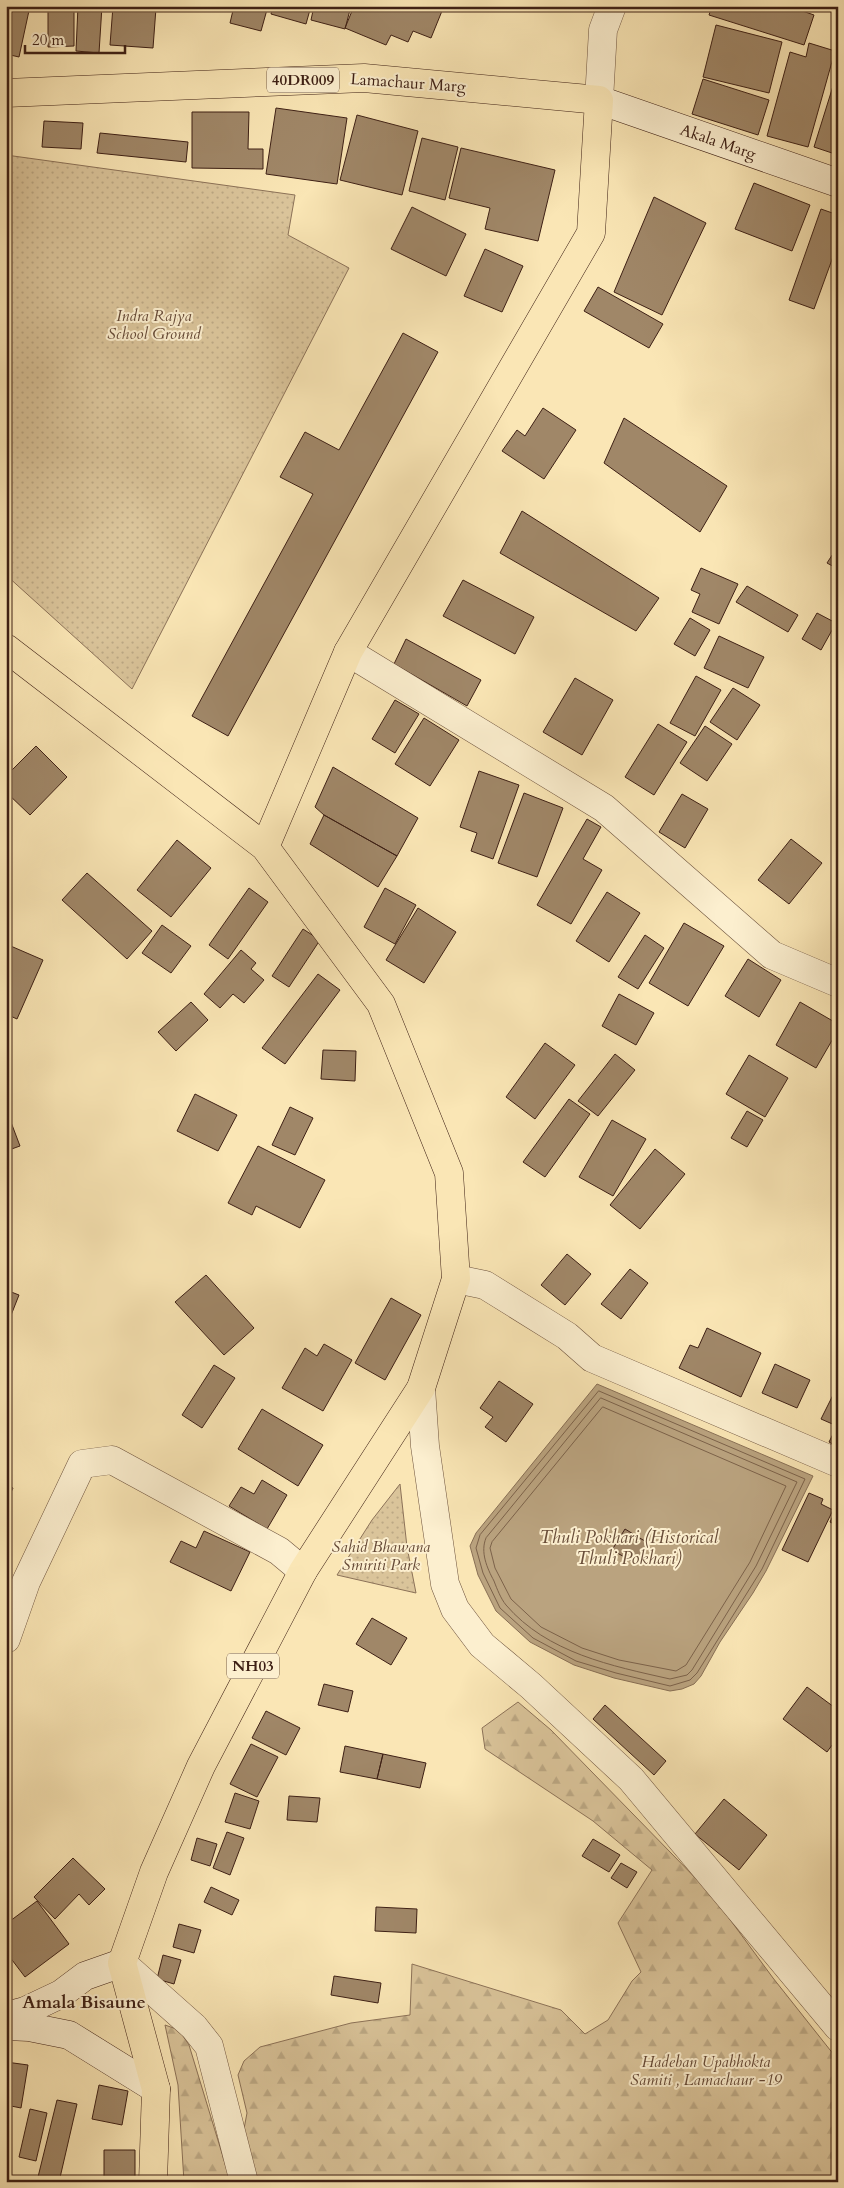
<svg xmlns="http://www.w3.org/2000/svg" width="844" height="2188" font-family="Cardo,serif">
<style>
.grass{fill:url(#grass-dots);stroke:#8c7258}
.forest{fill:url(#forest-firs);stroke:#8c7258}
.water{fill:#baa37f;stroke:#886f55}
.lines{fill:none;stroke-linecap:round;stroke-linejoin:round}
.shore{stroke:#7c624a;stroke-width:1}
.building{fill:#a08768;stroke:#3e2015}
.minor-casing{stroke:#6d523d;stroke-width:29}
.tertiary-casing{stroke:#6d523d;stroke-width:29}
.secondary-casing{stroke:#3e2015;stroke-width:29}
.primary-casing{stroke:#3e2015;stroke-width:29}
.minor{stroke:#fcefcf;stroke-width:28}
.tertiary{stroke:#fcefcf;stroke-width:28}
.secondary{stroke:#fcefcf;stroke-width:28}
.primary{stroke:#fae6b5;stroke-width:28}
.labels{text-anchor:middle;dominant-baseline:central;stroke-width:4;stroke-linejoin:round;paint-order:stroke}
.shield{fill:#fcefcf;stroke:#775e4d;stroke-width:1}
.shield-label{font-size:15px;font-weight:bold;fill:#3e2015}
.street-label{font-size:16px;fill:#3e2015;stroke:#fcefcf}
.park-label{font-size:16px;font-style:italic;fill:#654936;stroke:#fcefcf}
.water-label{font-size:18px;font-style:italic;fill:#694e3a;stroke:#fcefcf}
.neighbourhood-label{font-size:18px;font-weight:bold;fill:#3e2015;stroke:#fcefcf}
</style>
<defs>
<pattern id="grass-dots" width="8" height="8" patternUnits="userSpaceOnUse" patternTransform="scale(1.25)"><rect width="8" height="8" fill="#dac49a"/><path d="M2 2h.1M6 6h.1" fill="none" stroke="#bca884" stroke-width="1.8" stroke-linecap="round"/></pattern>
<pattern id="forest-firs" width="22" height="20" patternUnits="userSpaceOnUse" patternTransform="scale(1.25)"><rect width="22" height="20" fill="#dac49a"/><path d="M5 1l3.5 6h-7zM16 11l3.5 6h-7z" fill="#bca884"/></pattern>
</defs>
<rect width="100%" height="100%" fill="#fae6b5"/>
<filter id="stains"><feTurbulence type="fractalNoise" baseFrequency=".004" numOctaves="4"/><feColorMatrix values="0 0 0 0 .2 0 0 0 0 .09 0 0 0 0 .02 0 0 0 .5 -.17"/></filter>
<radialGradient id="worn" r=".72"><stop offset=".6" stop-color="#630" stop-opacity="0"/><stop offset="1" stop-color="#630" stop-opacity=".3"/></radialGradient>
<path class="grass" d="M 6,155 L 295,195 L 288,235 L 349,268 L 132,689 L 6,575 Z
M 400,1484 L 407,1547 L 416,1593 L 337,1575 L 372,1520 Z"/>
<path class="forest" d="M 518,1702 L 551,1730 L 712,1895 L 773,1978 L 838,2060 L 838,2182 L 184,2182 L 178,2085 L 165,2025 L 179,2030 L 189,2045 L 227,2170 L 240,2150 L 247,2113 L 238,2075 L 244,2061 L 260,2047 L 351,2023 L 410,2015 L 412,1964 L 561,2010 L 585,2034 L 608,2020 L 632,1981 L 641,1972 L 618,1923 L 652,1870 L 593,1821 L 485,1749 L 482,1728 Z"/>
<path class="water" d="M 597,1384 L 813,1476 L 766,1571 L 753,1593 L 720,1642 L 701,1676 L 694,1684 L 682,1689 L 670,1691 L 614,1678 L 574,1665 L 530,1642 L 496,1611 L 478,1575 L 470,1546 L 476,1533 Z"/>
<g class="lines">
<path class="shore" d="M 599,1391 L 805,1479 L 762,1569 L 697,1673 L 690,1680 L 670,1686 L 616,1673 L 576,1661 L 533,1638 L 500,1608 L 483,1573 L 476,1548 L 480,1535 Z
M 601,1398 L 797,1482 L 756,1566 L 692,1670 L 687,1675 L 670,1679 C 612,1666 547,1653 506,1605 C 501,1599 497,1589 494,1581 C 487,1568 480,1552 486,1538 Z
M 603,1407 L 786,1486 L 750,1562 L 686,1665 L 676,1671 L 619,1660 L 582,1648 L 541,1627 L 511,1599 L 495,1568 L 490,1548 L 492,1542 Z"/>
</g>
<path class="building" d="M 6,6 L 30,6 L 19,57 L 6,54 Z
M 48,6 L 74,6 L 74,46 L 48,47 Z
M 78,6 L 102,6 L 99,53 L 76,51 Z
M 113,6 L 156,8 L 153,48 L 110,45 Z
M 234,6 L 268,6 L 261,31 L 230,23 Z
M 273,6 L 311,6 L 306,24 L 271,14 Z
M 314,6 L 351,6 L 345,29 L 311,20 Z
M 354,6 L 444,6 L 431,38 L 413,31 L 408,42 L 391,35 L 386,45 L 345,28 Z
M 712,6 L 795,6 L 794,8 L 814,15 L 804,45 L 709,15 Z
M 716,25 L 782,42 L 769,93 L 703,77 Z
M 809,43 L 835,51 L 808,147 L 767,136 L 790,52 L 806,57 Z
M 838,70 L 838,155 L 814,147 Z
M 703,79 L 769,100 L 758,135 L 692,114 Z
M 276,108 L 347,118 L 337,184 L 266,174 Z
M 192,112 L 249,112 L 248,149 L 263,149 L 263,169 L 192,168 Z
M 357,115 L 418,131 L 402,195 L 340,180 Z
M 44,121 L 83,123 L 81,149 L 42,147 Z
M 100,133 L 188,142 L 186,162 L 97,153 Z
M 422,138 L 458,147 L 445,200 L 409,191 Z
M 461,148 L 555,170 L 538,241 L 485,229 L 490,208 L 449,198 Z
M 754,183 L 810,205 L 792,251 L 735,229 Z
M 654,197 L 706,223 L 662,315 L 614,292 Z
M 412,207 L 466,234 L 446,276 L 391,249 Z
M 821,209 L 838,215 L 838,243 L 814,309 L 789,300 Z
M 485,249 L 523,266 L 502,312 L 464,296 Z
M 598,287 L 663,324 L 649,348 L 584,311 Z
M 403,333 L 438,352 L 228,736 L 192,716 L 313,494 L 280,477 L 305,432 L 339,450 Z
M 543,408 L 576,430 L 544,479 L 502,451 L 517,430 L 525,436 Z
M 624,418 L 727,486 L 700,532 L 604,463 Z
M 522,511 L 659,598 L 636,631 L 500,553 Z
M 838,546 L 838,569 L 827,563 Z
M 701,568 L 738,584 L 719,624 L 692,612 L 700,594 L 691,590 Z
M 463,580 L 534,617 L 515,654 L 443,616 Z
M 747,586 L 798,615 L 788,632 L 736,602 Z
M 817,613 L 836,623 L 821,650 L 802,639 Z
M 690,618 L 710,630 L 695,656 L 674,644 Z
M 719,636 L 764,657 L 748,688 L 704,668 Z
M 406,639 L 481,680 L 467,706 L 394,664 Z
M 696,676 L 721,690 L 695,736 L 670,723 Z
M 575,678 L 613,700 L 582,755 L 543,732 Z
M 733,688 L 760,705 L 737,740 L 710,722 Z
M 395,700 L 419,714 L 395,753 L 372,739 Z
M 424,718 L 459,740 L 430,786 L 395,764 Z
M 658,724 L 687,742 L 654,795 L 625,777 Z
M 705,726 L 732,744 L 707,781 L 680,763 Z
M 36,746 L 67,777 L 30,815 L 6,792 L 6,776 Z
M 333,767 L 418,818 L 397,856 L 324,815 L 315,807 Z
M 479,771 L 519,785 L 493,859 L 471,851 L 477,833 L 460,827 Z
M 524,793 L 563,808 L 537,877 L 498,863 Z
M 682,794 L 708,809 L 685,848 L 659,832 Z
M 324,815 L 397,856 L 378,887 L 310,844 Z
M 587,819 L 601,827 L 583,859 L 602,870 L 571,924 L 537,905 Z
M 791,839 L 822,863 L 789,904 L 758,880 Z
M 177,840 L 211,868 L 171,917 L 137,890 Z
M 87,873 L 152,931 L 127,959 L 62,900 Z
M 249,888 L 268,902 L 228,959 L 209,945 Z
M 385,888 L 416,905 L 395,944 L 364,927 Z
M 607,892 L 640,913 L 609,962 L 576,941 Z
M 418,908 L 456,932 L 424,983 L 386,960 Z
M 684,923 L 724,946 L 688,1006 L 649,983 Z
M 162,925 L 191,946 L 171,973 L 142,953 Z
M 303,929 L 320,940 L 289,987 L 272,976 Z
M 645,935 L 664,948 L 638,989 L 618,977 Z
M 6,944 L 43,960 L 17,1019 L 6,1014 Z
M 241,950 L 256,963 L 251,969 L 264,980 L 244,1003 L 233,994 L 220,1008 L 204,994 Z
M 748,959 L 781,980 L 759,1017 L 725,996 Z
M 318,974 L 340,990 L 285,1064 L 262,1048 Z
M 619,994 L 654,1013 L 636,1045 L 602,1026 Z
M 191,1002 L 208,1020 L 176,1051 L 158,1032 Z
M 800,1002 L 838,1024 L 838,1030 L 816,1068 L 776,1045 Z
M 545,1043 L 575,1065 L 535,1119 L 506,1097 Z
M 323,1050 L 356,1051 L 355,1081 L 321,1079 Z
M 615,1054 L 635,1070 L 598,1116 L 578,1101 Z
M 749,1055 L 788,1078 L 765,1117 L 726,1094 Z
M 195,1094 L 237,1115 L 218,1151 L 177,1131 Z
M 569,1099 L 590,1114 L 545,1177 L 523,1162 Z
M 290,1107 L 313,1118 L 295,1155 L 272,1145 Z
M 6,1109 L 20,1146 L 6,1151 Z
M 747,1111 L 763,1120 L 747,1147 L 731,1138 Z
M 612,1120 L 646,1139 L 613,1196 L 579,1177 Z
M 258,1146 L 325,1180 L 300,1228 L 256,1206 L 252,1215 L 228,1203 Z
M 655,1149 L 685,1174 L 640,1229 L 610,1205 Z
M 567,1254 L 591,1274 L 565,1305 L 541,1285 Z
M 630,1269 L 648,1283 L 621,1319 L 601,1304 Z
M 206,1275 L 254,1328 L 224,1355 L 175,1302 Z
M 6,1290 L 19,1295 L 6,1328 Z
M 391,1298 L 421,1315 L 385,1380 L 355,1363 Z
M 707,1328 L 761,1353 L 741,1397 L 679,1368 L 690,1345 L 698,1348 Z
M 324,1344 L 352,1360 L 323,1411 L 282,1388 L 305,1348 L 317,1356 Z
M 775,1364 L 810,1380 L 797,1408 L 762,1393 Z
M 214,1365 L 235,1378 L 202,1428 L 182,1415 Z
M 499,1381 L 533,1404 L 506,1442 L 485,1427 L 493,1417 L 480,1408 Z
M 834,1393 L 838,1395 L 838,1447 L 829,1442 L 837,1426 L 821,1419 Z
M 262,1409 L 323,1445 L 298,1486 L 238,1449 Z
M 262,1480 L 287,1495 L 267,1529 L 229,1506 L 241,1487 L 254,1494 Z
M 6,1484 L 13,1488 L 6,1503 Z
M 809,1493 L 823,1499 L 821,1504 L 833,1510 L 808,1562 L 782,1550 Z
M 838,1506 L 838,1526 L 830,1522 Z
M 625,1529 L 648,1543 L 635,1563 L 612,1550 Z
M 204,1531 L 250,1552 L 231,1591 L 170,1562 L 181,1541 L 196,1548 Z
M 372,1618 L 407,1638 L 391,1665 L 356,1644 Z
M 324,1684 L 353,1691 L 348,1712 L 318,1705 Z
M 807,1687 L 838,1710 L 838,1737 L 827,1752 L 783,1719 Z
M 605,1705 L 666,1761 L 654,1775 L 593,1719 Z
M 266,1711 L 300,1728 L 286,1755 L 252,1738 Z
M 251,1744 L 278,1757 L 257,1797 L 230,1784 Z
M 345,1746 L 383,1754 L 377,1779 L 340,1772 Z
M 383,1754 L 426,1763 L 420,1788 L 377,1779 Z
M 235,1793 L 259,1801 L 250,1829 L 225,1822 Z
M 289,1796 L 320,1798 L 317,1822 L 287,1820 Z
M 724,1799 L 767,1835 L 739,1870 L 695,1834 Z
M 227,1832 L 244,1838 L 230,1875 L 213,1868 Z
M 197,1838 L 217,1844 L 210,1866 L 191,1860 Z
M 593,1839 L 620,1855 L 609,1872 L 582,1856 Z
M 73,1858 L 105,1889 L 89,1905 L 79,1894 L 55,1919 L 34,1897 Z
M 621,1863 L 637,1872 L 627,1888 L 611,1878 Z
M 211,1887 L 239,1900 L 232,1915 L 204,1902 Z
M 37,1901 L 69,1944 L 25,1977 L 6,1952 L 6,1924 Z
M 376,1907 L 417,1909 L 416,1933 L 375,1931 Z
M 179,1924 L 201,1930 L 194,1953 L 173,1947 Z
M 163,1955 L 181,1960 L 174,1984 L 157,1979 Z
M 334,1976 L 381,1983 L 378,2003 L 331,1995 Z
M 6,2062 L 28,2065 L 21,2108 L 6,2105 Z
M 99,2085 L 128,2091 L 122,2125 L 92,2119 Z
M 57,2100 L 77,2104 L 59,2182 L 40,2182 L 37,2181 Z
M 30,2109 L 47,2113 L 36,2161 L 19,2157 Z
M 104,2150 L 135,2150 L 135,2178 L 104,2179 Z"/>
<g class="lines">
<g class="minor-casing">
<path id="minor" d="M 599,100 L 603,30 L 612,6
M 348,652 L 604,808 L 772,955 L 838,983
M 456,1279 L 485,1285 L 567,1336 L 592,1358 L 838,1463
M 421,1388 L 425,1446 L 445,1584 L 455,1609 L 482,1645 L 531,1686 L 631,1779 L 838,2027
M 6,1639 L 26,1582 L 82,1464 L 112,1460 L 279,1551 L 303,1571"/>
</g>
<g class="tertiary-casing">
<path id="tertiary" d="M 122,1963 L 194,2027 L 209,2046 L 244,2182"/>
</g>
<g class="secondary-casing">
<path id="secondary" d="M 599,100 L 838,183
M 6,2016 L 25,2011 L 61,1994 L 85,1976 L 122,1963
M 6,2026 L 29,2027 L 69,2035 L 156,2089"/>
</g>
<g class="primary-casing">
<path id="primary" d="M 6,93 L 364,78 L 599,100 L 591,233 L 348,652 L 265,847
M 6,648 L 265,847 L 381,1004 L 449,1173 L 456,1279 L 421,1388 L 303,1571 L 201,1766 L 154,1872 L 122,1963 L 156,2089 L 153,2182"/>
</g>
<use href="#minor" class="minor"/>
<use href="#tertiary" class="tertiary"/>
<use href="#secondary" class="secondary"/>
<use href="#primary" class="primary"/>
</g>
<g class="labels">
<g class="shield">
<rect x="267" y="67.5" width="72" height="25" rx="4"/>
<rect x="227" y="1653.5" width="52" height="25" rx="4"/>
</g>
<g class="shield-label">
<text x="303" y="80">40DR009</text>
<text x="253" y="1666">NH03</text>
</g>
<g class="street-label">
<text transform="translate(408 83) rotate(4)">Lamachaur Marg</text>
<text transform="translate(718 142) rotate(19)">Akala Marg</text>
</g>
<g class="park-label">
<text x="154" y="316">Indra Rajya<tspan x="154" dy="18">School Ground</tspan></text>
<text x="381" y="1547">Sahid Bhawana<tspan x="381" dy="18">Smiriti Park</tspan></text>
<text x="706" y="2062">Hadeban Upabhokta<tspan x="706" dy="18">Samiti , Lamachaur -19</tspan></text>
</g>
<g class="water-label">
<text x="629" y="1537">Thuli Pokhari (Historical<tspan x="629" dy="21">Thuli Pokhari)</tspan></text>
</g>
<g class="neighbourhood-label">
<text x="84" y="2002">Amala Bisaune</text>
</g>
</g>
<rect width="844" height="2188" fill="none" stroke="#fae6b5" stroke-width="25"/>
<rect x="8" y="8" width="829" height="2173" fill="none" stroke="#3e2015" stroke-width="2.5"/>
<rect x="12" y="12" width="819" height="2163" fill="none" stroke="#3e2015"/>
<path d="M25 45v8h100v-8" fill="none" stroke="#3e2015" stroke-width="2.5"/>
<text x="32" y="45" font-size="15" fill="#3e2015" stroke="#fcefcf" stroke-width="4" paint-order="stroke">20 m</text>
<rect width="100%" height="100%" filter="url(#stains)"/>
<rect width="100%" height="100%" fill="url(#worn)"/>
</svg>
